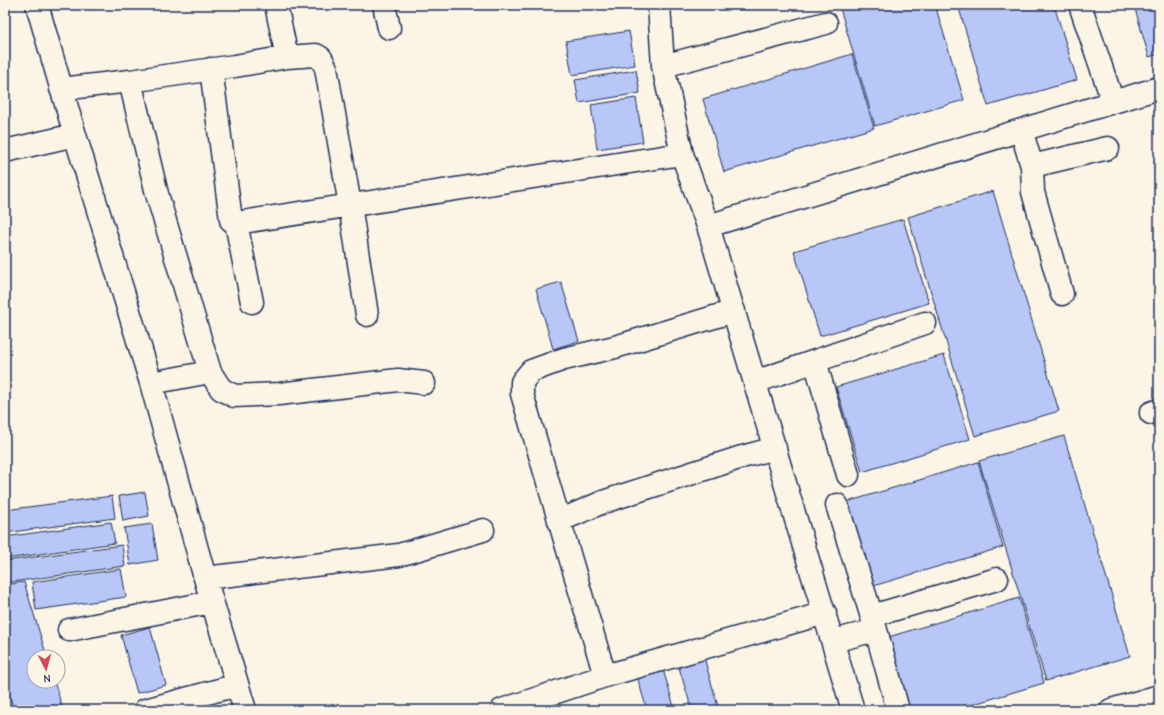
<svg xmlns="http://www.w3.org/2000/svg" width="1164" height="715" font-family="'Comic Neue',sans-serif">
<style>
.building{fill:#b8c7f7;stroke:#1b2f5e}
.lines{fill:none;stroke-linecap:round;stroke-linejoin:round}
.minor-casing{stroke:#1b2f5e;stroke-width:25}
.minor{stroke:#fcf5e5;stroke-width:22}
</style>
<rect width="100%" height="100%" fill="#fcf5e5"/>
<filter id="ink" filterUnits="userSpaceOnUse"><feTurbulence type="fractalNoise" baseFrequency=".025" numOctaves="2"/><feDisplacementMap in="SourceGraphic" scale="8" xChannelSelector="R" yChannelSelector="G"/><feConvolveMatrix kernelMatrix="1 2 1 2 8 2 1 2 1" color-interpolation-filters="sRGB"/></filter>
<g filter="url(#ink)">
<path class="building" d="M 839,5 L 935,5 L 964,100 L 875,126 Z
M 958,5 L 1054,5 L 1077,80 L 988,106 Z
M 1134,5 L 1159,5 L 1159,54 L 1149,57 Z
M 629,31 L 635,65 L 572,75 L 566,41 Z
M 852,54 L 874,128 L 724,172 L 703,99 Z
M 636,70 L 640,93 L 579,103 L 575,80 Z
M 636,98 L 643,142 L 597,149 L 591,105 Z
M 993,191 L 1059,411 L 975,436 L 908,217 Z
M 903,219 L 929,303 L 820,336 L 794,251 Z
M 561,282 L 579,341 L 553,349 L 536,289 Z
M 944,355 L 970,439 L 862,472 L 836,387 Z
M 1064,436 L 1130,656 L 1046,681 L 979,461 Z
M 978,462 L 1003,547 L 870,587 L 844,503 Z
M 145,492 L 149,516 L 123,521 L 119,496 Z
M 112,496 L 115,518 L 5,533 L 5,510 Z
M 111,522 L 115,543 L 5,559 L 5,537 Z
M 152,524 L 158,560 L 130,565 L 124,528 Z
M 122,545 L 125,566 L 5,583 L 5,561 Z
M 121,569 L 126,597 L 36,610 L 32,582 Z
M 24,582 L 47,657 L 34,657 L 34,681 L 54,681 L 63,710 L 14,710 L 5,681 L 5,585 Z
M 1019,598 L 1044,683 L 954,710 L 907,710 L 885,638 Z
M 150,627 L 166,685 L 137,693 L 121,635 Z
M 703,654 L 719,710 L 692,710 L 677,661 Z
M 662,666 L 675,710 L 647,710 L 636,673 Z
M 5,695 L 9,710 L 5,710 Z"/>
<g class="lines">
<g class="minor-casing">
<path id="minor" d="M 37,5 L 75,135 L 151,383 L 205,578 L 245,710
M 276,5 L 287,57
M 384,5 L 389,28
M 659,5 L 663,66 L 682,154 L 708,226 L 853,710
M 1080,5 L 1113,102
M 663,66 L 826,23
M 211,69 L 231,220 L 236,223 L 682,154
M 130,81 L 235,66 L 287,57 L 316,55 L 321,58 L 326,68 L 350,205 L 367,315
M 61,89 L 130,81 L 157,194 L 210,372
M 1021,130 L 1032,166 L 1033,192 L 1062,294
M 5,151 L 75,135
M 1032,166 L 1108,148
M 236,223 L 252,302
M 708,226 L 1159,88
M 815,361 L 848,475
M 755,382 L 925,323
M 151,383 L 210,372 L 221,389 L 234,396 L 279,394 L 398,380 L 424,383
M 1151,413 L 1159,410
M 837,505 L 876,630 L 898,710
M 559,521 L 603,502 L 742,457 L 775,448
M 205,578 L 399,555 L 483,530
M 872,616 L 997,579
M 69,630 L 212,602
M 833,641 L 876,630
M 605,676 L 522,394 L 522,382 L 531,371 L 564,359 L 615,347 L 734,311
M 145,710 L 237,685
M 502,710 L 605,676 L 825,613
M 1111,710 L 1159,696"/>
</g>
<use href="#minor" class="minor"/>
</g>
</g>
<rect width="1164" height="715" fill="none" stroke="#fcf5e5" stroke-width="20"/>
<rect x="10" y="10" width="1144" height="695" fill="none" stroke="#1b2f5e" stroke-width="1.5" filter="url(#ink)"/>
<g transform="translate(46 669) rotate(174)"><circle r="19" fill="#fcf5e5" stroke="#a2a6af"/>
<path d="M0-3L7 15L0 10L-7 15Z" fill="#d1495b"/>
<text y="-6" font-size="11" font-weight="bold" text-anchor="middle" fill="#1b2f5e">N</text>
</g>
</svg>
